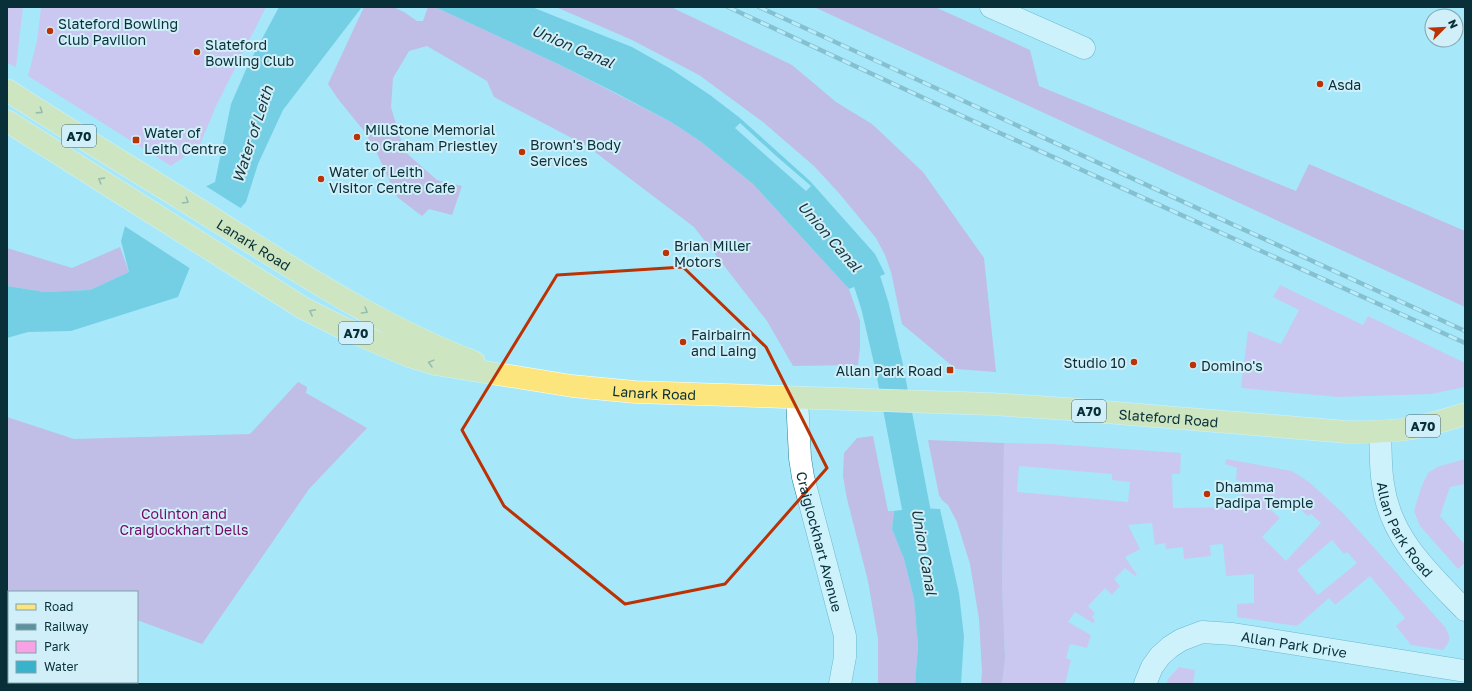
<svg xmlns="http://www.w3.org/2000/svg" width="1472" height="691" font-family="'Golos Text',sans-serif">
<style>
.green{fill:#f7a2e4;fill-rule:evenodd}
.forest{fill:#e189ce}
.water{fill:#39b2cc}
.pier{fill:#a6e8f9}
.lines{fill:none;stroke-linecap:round;stroke-linejoin:round}
.canal{stroke:#39b2cc;stroke-width:28}
.street-casing{stroke:#237f93;stroke-width:23}
.secondary-casing{stroke:#237f93;stroke-width:23}
.primary-casing{stroke:#fff;stroke-width:23}
.street{stroke:#fff;stroke-width:22}
.secondary{stroke:#fff;stroke-width:22}
.primary{stroke:#fce57c;stroke-width:22}
.rail-casing{stroke:#5c919e;stroke-width:4.5}
.rail{stroke:#d0eff8;stroke-width:3;stroke-dasharray:9;stroke-linecap:butt}
.oneway{stroke:#828a5a}
.marked{fill:none;stroke:#bb3205;stroke-width:3;stroke-linejoin:round}
.poi-dot{fill:#bb3205;stroke:#d0eff8;stroke-width:1.5}
.labels{text-anchor:middle;dominant-baseline:central;stroke-width:4;stroke-linejoin:round;paint-order:stroke}
.shield{fill:#d0eff8;stroke:#456972;stroke-width:1}
.shield-label{font-size:13px;font-weight:bold;fill:#092f38}
.poi-label{font-size:14px;fill:#092f38;stroke:#d0eff8;text-anchor:start}
.street-label{font-size:14px;fill:#092f38;stroke:#d0eff8}
.park-label{font-size:14px;fill:#760767;stroke:#d0eff8}
.water-label{font-size:15px;font-style:italic;fill:#193339;stroke:#d0eff8}
</style>
<rect width="100%" height="100%" fill="#a6e8f9"/>
<path class="green" d="M 7,7 L 23,7 L 16,67 L 7,63 Z
M 41,7 L 266,7 L 216,106 L 199,147 L 171,166 L 28,76 L 37,41 Z
M 1280,285 L 1363,325 L 1368,316 L 1465,363 L 1465,387 L 1431,394 L 1338,397 L 1241,388 L 1248,331 L 1281,344 L 1299,310 L 1273,297 Z
M 1004,443 L 1052,444 L 1181,453 L 1180,474 L 1172,474 L 1173,508 L 1242,507 L 1241,481 L 1236,480 L 1237,468 L 1225,464 L 1226,459 L 1292,471 L 1309,482 L 1343,513 L 1445,627 C 1451,638 1451,640 1443,650 L 1411,645 L 1396,626 L 1405,618 L 1370,576 L 1335,605 L 1329,598 L 1297,626 L 1237,617 L 1237,604 L 1254,603 L 1254,574 L 1226,576 L 1223,544 L 1210,545 L 1211,556 L 1184,559 L 1183,547 L 1166,549 L 1165,543 L 1155,545 L 1152,523 L 1128,525 L 1140,549 L 1125,557 L 1137,575 L 1135,576 L 1125,568 L 1114,579 L 1120,586 L 1112,595 L 1105,588 L 1088,606 L 1095,613 L 1092,617 L 1095,620 L 1093,623 L 1075,612 L 1068,622 L 1091,635 L 1087,648 L 1070,644 L 1066,658 L 1071,660 L 1065,684 L 1002,684 L 1005,658 L 1002,585 ZM 1019,466 L 1112,474 L 1112,480 L 1130,482 L 1128,502 L 1017,492 ZM 1282,496 L 1291,505 L 1294,503 L 1308,516 L 1311,514 L 1321,523 L 1286,561 L 1262,537 L 1280,518 L 1270,509 ZM 1332,540 L 1344,554 L 1347,552 L 1357,563 L 1318,595 L 1297,570 Z
M 1465,459 L 1465,484 L 1450,487 L 1440,516 L 1465,545 L 1465,563 L 1458,569 L 1420,526 L 1414,511 L 1422,485 L 1428,473 L 1437,467 Z
M 1179,667 L 1195,670 L 1193,684 L 1167,684 L 1168,679 Z"/>
<path class="forest" d="M 364,7 L 393,7 L 404,12 L 417,21 L 423,21 L 428,7 L 435,7 L 558,64 L 671,122 L 700,141 L 753,184 L 849,289 L 860,321 L 860,347 L 858,365 L 793,366 L 767,321 L 694,227 L 587,146 L 494,97 L 487,81 L 427,46 L 409,51 L 393,78 L 391,107 L 404,151 L 437,180 L 462,186 L 452,215 L 429,209 L 422,216 L 397,197 L 376,151 L 364,131 L 338,99 L 328,84 Z
M 556,7 L 671,7 L 792,65 L 836,102 L 872,124 L 923,172 L 984,258 L 996,372 L 956,369 L 902,324 L 891,272 L 885,255 L 876,238 L 838,192 L 814,166 L 763,122 L 699,75 L 632,40 Z
M 814,7 L 935,7 L 1030,50 L 1039,86 L 1296,191 L 1309,164 L 1465,231 L 1465,307 Z
M 120,247 L 129,272 L 90,290 L 45,292 L 7,286 L 7,248 L 72,268 Z
M 298,382 L 307,387 L 306,393 L 367,428 L 309,489 L 202,644 L 137,620 L 137,592 L 9,592 L 9,600 L 7,600 L 7,417 L 74,439 L 250,434 Z
M 873,436 L 888,511 L 894,511 L 892,529 L 904,559 L 914,599 L 918,646 L 915,684 L 878,684 L 878,639 L 868,581 L 847,499 L 843,476 L 844,453 L 857,438 Z
M 928,440 L 1004,443 L 1002,585 L 1005,658 L 1002,684 L 981,684 L 982,671 L 979,619 L 970,564 L 957,522 L 948,505 L 942,500 L 939,495 Z"/>
<path class="water" d="M 279,7 L 362,7 L 283,110 L 258,164 L 246,202 L 192,262 L 178,297 L 71,331 L 28,332 L 7,338 L 7,286 L 45,292 L 90,290 L 129,272 L 121,241 L 125,226 L 215,182 L 231,104 L 248,65 Z
M 435,7 L 532,7 L 632,47 L 671,69 L 710,95 L 740,118 L 810,181 L 875,254 L 885,274 L 849,289 L 753,184 L 700,141 L 671,122 L 616,93 L 558,64 Z
M 916,508 L 940,509 L 959,593 L 964,637 L 961,684 L 915,684 L 918,646 L 914,599 L 904,559 L 892,529 L 894,511 Z"/>
<path class="pier" d="M 740,123 L 775,155 L 811,186 L 806,191 L 735,128 Z
M 204,185 L 242,209 L 194,263 L 191,269 L 123,225 Z"/>
<g class="lines">
<path class="canal" d="M 845,250 L 867,281 L 875,306 L 889,366 L 916,508 L 924,545"/>
<g class="street-casing">
<g id="street">
<path d="M 991,7 L 1084,48"/>
<path id="s1" d="M 1380,432 C 1381,449 1380,467 1383,484 C 1390,538 1429,573 1465,610"/>
<path id="s2" d="M 1145,684 L 1152,667 L 1160,656 L 1170,647 L 1181,640 L 1202,632 L 1233,634 L 1465,671"/>
</g>
</g>
<g class="secondary-casing">
<g id="secondary">
<path id="s3" d="M 797,398 L 800,458 L 803,477 L 845,636 L 845,657 L 840,684"/>
</g>
</g>
<g class="primary-casing">
<g id="primary">
<path id="s4" d="M 7,90 C 76,135 147,177 217,221 C 300,273 382,327 474,362"/>
<path id="s5" d="M 7,121 L 303,308 L 343,328 L 409,356 L 435,364 L 572,386 L 635,392 L 991,404 L 1068,409 L 1347,432 C 1367,432 1387,432 1407,429 C 1427,426 1446,420 1465,414"/>
</g>
</g>
<use href="#street" class="street"/>
<use href="#secondary" class="secondary"/>
<use href="#primary" class="primary"/>
<g class="rail-casing">
<path id="rail" d="M 728,7 L 971,120 L 1465,343
M 759,7 L 1465,331"/>
</g>
<use href="#rail" class="rail"/>
</g>
<defs><path id="oneway-chevron" d="M-2-3.5L2.5 0L-2 3.5" fill="none" stroke-width="1.6" stroke-linecap="round" stroke-linejoin="round"/></defs>
<g class="oneway">
<use href="#oneway-chevron" transform="translate(40 111) rotate(33)"/>
<use href="#oneway-chevron" transform="translate(101 180) rotate(-148)"/>
<use href="#oneway-chevron" transform="translate(186 201) rotate(32)"/>
<use href="#oneway-chevron" transform="translate(365 311) rotate(30)"/>
<use href="#oneway-chevron" transform="translate(312 312) rotate(-153)"/>
<use href="#oneway-chevron" transform="translate(431 363) rotate(-165)"/>
</g>
<path d="M0 0H1472V691H0ZM 683,267 L 766,347 L 827,468 L 725,584 L 625,604 L 504,506 L 462,430 L 557,275 Z" fill="#a6e8f9" fill-opacity=".55" fill-rule="evenodd"/>
<path class="marked" d="M 683,267 L 766,347 L 827,468 L 725,584 L 625,604 L 504,506 L 462,430 L 557,275 Z"/>
<g class="poi-dot">
<circle cx="50" cy="31" r="4"/>
<circle cx="197" cy="52" r="4"/>
<circle cx="1320" cy="84" r="4"/>
<circle cx="357" cy="137" r="4"/>
<rect x="132" y="136" width="8" height="8" rx="2"/>
<circle cx="522" cy="152" r="4"/>
<circle cx="321" cy="179" r="4"/>
<circle cx="666" cy="253" r="4"/>
<circle cx="683" cy="342" r="4"/>
<circle cx="1134" cy="362" r="4"/>
<circle cx="1193" cy="365" r="4"/>
<rect x="946" y="366" width="8" height="8" rx="2"/>
<circle cx="1207" cy="494" r="4"/>
</g>
<g class="labels">
<g class="shield">
<rect x="62" y="125" width="34" height="22" rx="3"/>
<rect x="339" y="322" width="34" height="22" rx="3"/>
<rect x="1072" y="400" width="34" height="22" rx="3"/>
<rect x="1406" y="415" width="34" height="22" rx="3"/>
</g>
<g class="shield-label">
<text x="79" y="136">A70</text>
<text x="356" y="333">A70</text>
<text x="1089" y="411">A70</text>
<text x="1423" y="426">A70</text>
</g>
<g class="poi-label">
<text x="58" y="23">Slateford Bowling<tspan x="58" dy="16">Club Pavilion</tspan></text>
<text x="205" y="44">Slateford<tspan x="205" dy="16">Bowling Club</tspan></text>
<text x="1328" y="84">Asda</text>
<text x="365" y="129">MillStone Memorial<tspan x="365" dy="16">to Graham Priestley</tspan></text>
<text x="144" y="132">Water of<tspan x="144" dy="16">Leith Centre</tspan></text>
<text x="530" y="144">Brown's Body<tspan x="530" dy="16">Services</tspan></text>
<text x="329" y="171">Water of Leith<tspan x="329" dy="16">Visitor Centre Cafe</tspan></text>
<text x="674" y="245">Brian Miller<tspan x="674" dy="16">Motors</tspan></text>
<text x="691" y="334">Fairbairn<tspan x="691" dy="16">and Laing</tspan></text>
<text x="1126" y="362" text-anchor="end">Studio 10</text>
<text x="1201" y="365">Domino's</text>
<text x="942" y="370" text-anchor="end">Allan Park Road</text>
<text x="1215" y="486">Dhamma<tspan x="1215" dy="16">Padipa Temple</tspan></text>
</g>
<g class="street-label">
<text stroke="none"><textPath href="#s4" startOffset="291">Lanark Road</textPath></text>
<text stroke="none"><textPath href="#s5" startOffset="715">Lanark Road</textPath></text>
<text stroke="none"><textPath href="#s5" startOffset="1230">Slateford Road</textPath></text>
<text stroke="none"><textPath href="#s1" startOffset="103">Allan Park Road</textPath></text>
<text stroke="none"><textPath href="#s3" startOffset="146">Craiglockhart Avenue</textPath></text>
<text stroke="none"><textPath href="#s2" startOffset="174">Allan Park Drive</textPath></text>
</g>
<g class="park-label">
<text x="184" y="513">Colinton and<tspan x="184" dy="16">Craiglockhart Dells</tspan></text>
</g>
<g class="water-label">
<text transform="translate(573 46) rotate(23)">Union Canal</text>
<text transform="translate(252 134) rotate(-72)">Water of Leith</text>
<text transform="translate(830 236) rotate(49)">Union Canal</text>
<text transform="translate(925 552) rotate(80)">Union Canal</text>
</g>
</g>
<rect width="1472" height="691" fill="none" stroke="#092f38" stroke-width="16"/>
<rect x="8" y="591" width="130" height="92" fill="#d0eff8" stroke="#80a2ab"/>
<rect x="16" y="604" width="20" height="6" fill="#fce57c" stroke="#80a2ab"/>
<text x="44" y="611" font-size="12" fill="#092f38">Road</text>
<rect x="16" y="624" width="20" height="6" fill="#5c919e" stroke="#80a2ab"/>
<text x="44" y="631" font-size="12" fill="#092f38">Railway</text>
<rect x="16" y="641" width="20" height="12" fill="#f7a2e4" stroke="#80a2ab"/>
<text x="44" y="651" font-size="12" fill="#092f38">Park</text>
<rect x="16" y="661" width="20" height="12" fill="#39b2cc" stroke="#80a2ab"/>
<text x="44" y="671" font-size="12" fill="#092f38">Water</text>
<g transform="translate(1444 28) rotate(66)"><circle r="19" fill="#d0eff8" stroke="#80a2ab"/>
<path d="M0-3L7 15L0 10L-7 15Z" fill="#bb3205"/>
<text y="-6" font-size="11" font-weight="bold" text-anchor="middle" fill="#092f38">N</text>
</g>
</svg>
